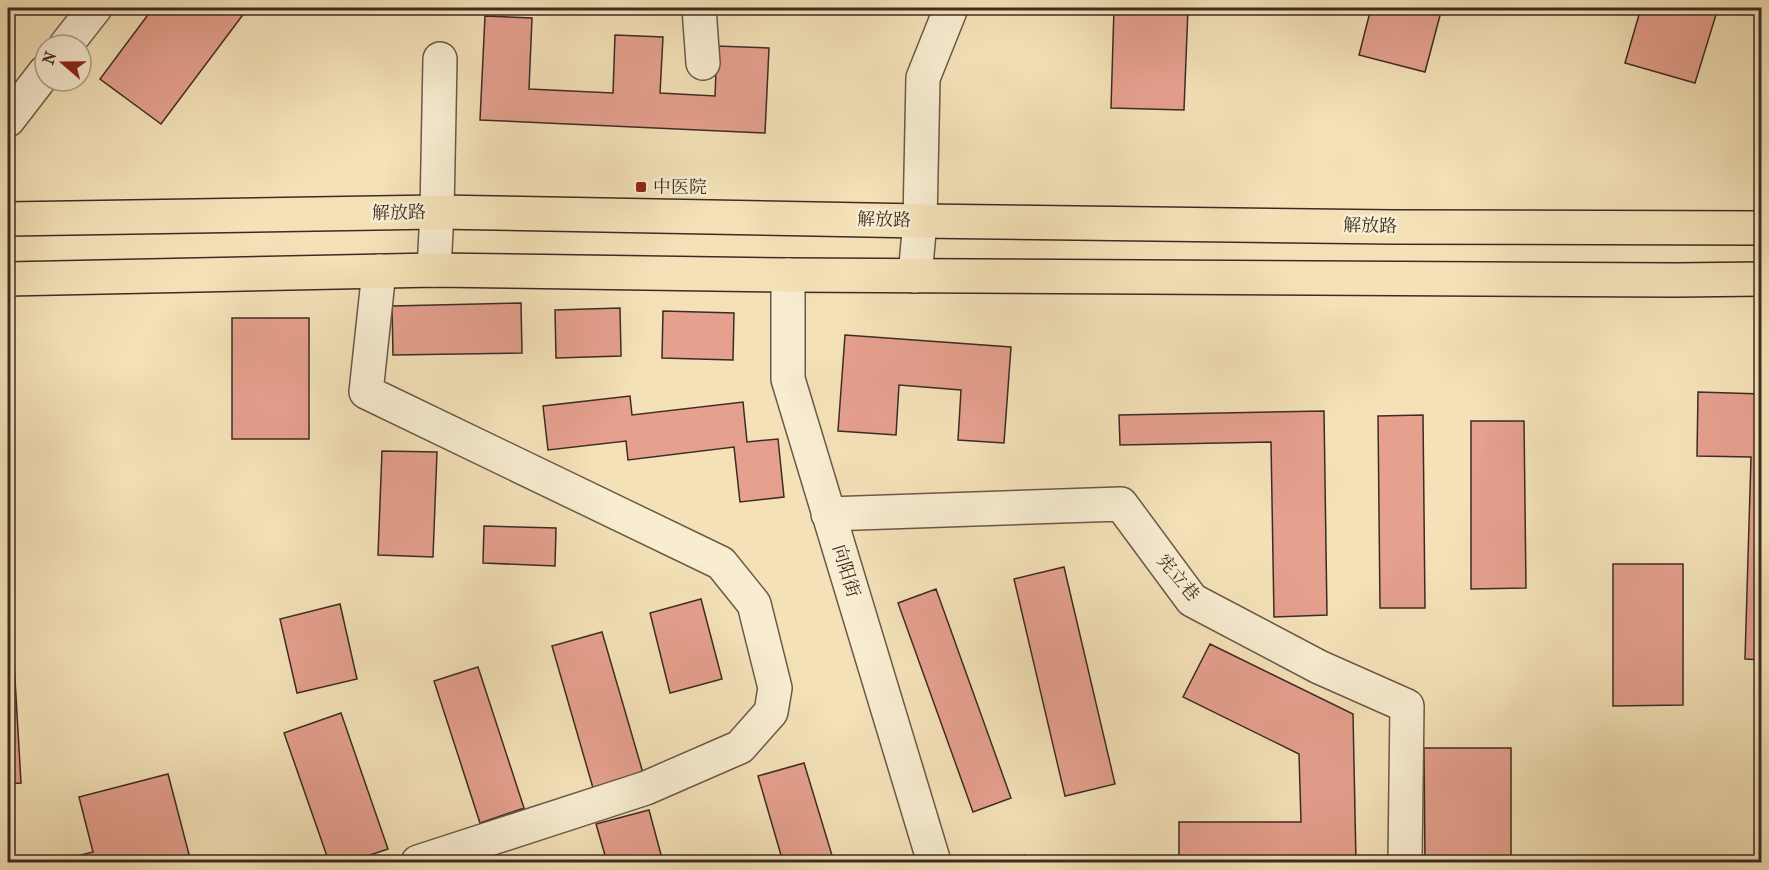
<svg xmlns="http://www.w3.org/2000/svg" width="1769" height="870" font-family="'IM FELL French Canon','Noto Serif SC',serif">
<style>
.building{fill:#e5a08e;stroke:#3c2c23;stroke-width:1.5}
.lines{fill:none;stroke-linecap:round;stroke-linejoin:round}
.minor-casing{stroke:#6a5948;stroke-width:36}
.primary-casing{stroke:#3c2c23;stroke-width:36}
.minor{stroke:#f8ecd1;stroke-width:33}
.primary{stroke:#f4e1b8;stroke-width:33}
.poi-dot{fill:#8f2418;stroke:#f8ecd1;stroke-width:2}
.labels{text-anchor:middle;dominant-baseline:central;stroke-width:5;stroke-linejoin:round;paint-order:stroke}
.poi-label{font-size:18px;fill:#3c2c23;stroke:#f8ecd1;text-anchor:start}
.street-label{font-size:18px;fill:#3c2c23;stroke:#f8ecd1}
</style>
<rect width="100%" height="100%" fill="#f4e1b8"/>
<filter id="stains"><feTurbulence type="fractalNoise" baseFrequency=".00333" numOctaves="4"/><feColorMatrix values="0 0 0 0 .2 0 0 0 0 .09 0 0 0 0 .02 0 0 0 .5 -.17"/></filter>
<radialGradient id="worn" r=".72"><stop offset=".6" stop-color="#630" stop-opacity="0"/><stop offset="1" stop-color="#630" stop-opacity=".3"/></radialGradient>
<path class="building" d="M 153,8 L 248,8 L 161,124 L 100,79 Z
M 854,8 L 901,8 L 901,11 Z
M 1114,8 L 1188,8 L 1184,110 L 1111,108 Z
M 1371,8 L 1442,8 L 1425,72 L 1359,55 Z
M 1641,8 L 1718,8 L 1695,83 L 1625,63 Z
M 485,16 L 532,18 L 529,89 L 613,93 L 615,35 L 663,37 L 660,93 L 715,96 L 717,46 L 769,48 L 765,133 L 480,120 Z
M 521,303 L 522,353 L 393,355 L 392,306 Z
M 620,308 L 621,356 L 556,358 L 555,310 Z
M 663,311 L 734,313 L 733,360 L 662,358 Z
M 232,318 L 309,318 L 309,439 L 232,439 Z
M 845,335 L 1011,347 L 1004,443 L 958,440 L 961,390 L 899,385 L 896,435 L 838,431 Z
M 1698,392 L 1762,394 L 1762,660 L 1745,659 L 1751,457 L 1697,456 Z
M 630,396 L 632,415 L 743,402 L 747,442 L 778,439 L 784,497 L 740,502 L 734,447 L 628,460 L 626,441 L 548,450 L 543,406 Z
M 1324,411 L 1327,615 L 1274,617 L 1271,442 L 1120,445 L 1119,415 Z
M 1423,415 L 1425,608 L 1380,608 L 1378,416 Z
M 1471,421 L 1524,421 L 1526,588 L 1471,589 Z
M 382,451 L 437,452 L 433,557 L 378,555 Z
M 8,489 L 10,489 L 14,555 L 8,555 Z
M 484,526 L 556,528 L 555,566 L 483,563 Z
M 1613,564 L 1683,564 L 1683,705 L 1613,706 Z
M 1064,567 L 1115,784 L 1065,796 L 1014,579 Z
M 936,589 L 1011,798 L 973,812 L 898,603 Z
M 701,599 L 722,679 L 670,693 L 650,613 Z
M 340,604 L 357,679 L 297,693 L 280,619 Z
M 8,627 L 12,627 L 21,783 L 8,784 Z
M 602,632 L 643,773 L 593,788 L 552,646 Z
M 1210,644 L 1353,714 L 1356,862 L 1179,862 L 1179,822 L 1301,822 L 1299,754 L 1183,697 Z
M 478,667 L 524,808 L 480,823 L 434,681 Z
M 341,713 L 388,849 L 349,862 L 329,862 L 284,733 Z
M 1424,748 L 1511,748 L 1511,862 L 1425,862 Z
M 804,763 L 834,862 L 783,862 L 758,776 Z
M 168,774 L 191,862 L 53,862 L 93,852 L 79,797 Z
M 649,810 L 663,862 L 607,862 L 596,824 Z
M 1025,855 L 1027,862 L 1001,862 Z"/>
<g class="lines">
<g class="minor-casing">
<path id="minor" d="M 699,8 L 703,63
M 66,45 L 95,8
M 8,120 L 45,72
M 434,270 L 437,212 L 440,59
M 379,271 L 366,392 L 721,563 L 754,604 L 775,688 L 771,712 L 740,747 L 646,788 L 418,862
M 788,275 L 788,379 L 934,862
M 915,276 L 920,221 L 923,78 L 951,8
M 828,514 L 1121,504 L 1192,600 L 1319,667 L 1407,706 L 1405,862"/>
</g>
<g class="primary-casing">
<path id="primary" d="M 8,219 L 437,212 L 920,221 L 1393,227 L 1762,228
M 8,279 L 434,270 L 788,275 L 1676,280 L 1762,279"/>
</g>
<use href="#minor" class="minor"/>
<use href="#primary" class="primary"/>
</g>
<rect class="poi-dot" x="635" y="181" width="12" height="12" rx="3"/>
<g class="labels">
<g class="poi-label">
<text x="653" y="187">中医院</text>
</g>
<g class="street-label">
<text transform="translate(399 213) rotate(-1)">解放路</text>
<text transform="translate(884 220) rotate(1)">解放路</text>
<text transform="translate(1370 226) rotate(1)">解放路</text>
<text transform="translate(846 571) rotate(73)">向阳街</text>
<text transform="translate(1178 578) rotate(50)">宪立巷</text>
</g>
</g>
<rect width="1769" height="870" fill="none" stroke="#f4e1b8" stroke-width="30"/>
<rect x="9" y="9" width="1751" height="852" fill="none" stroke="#3c2c23" stroke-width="3"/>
<rect x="15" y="15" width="1739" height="840" fill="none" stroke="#3c2c23" stroke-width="1.5"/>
<g transform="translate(63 63) rotate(290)"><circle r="28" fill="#f8ecd1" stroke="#ad9f8b" stroke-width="1.5"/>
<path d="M0-4.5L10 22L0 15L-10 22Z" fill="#8f2418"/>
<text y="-9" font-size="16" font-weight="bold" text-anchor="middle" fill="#3c2c23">N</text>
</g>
<rect width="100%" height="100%" filter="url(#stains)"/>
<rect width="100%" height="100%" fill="url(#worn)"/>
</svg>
